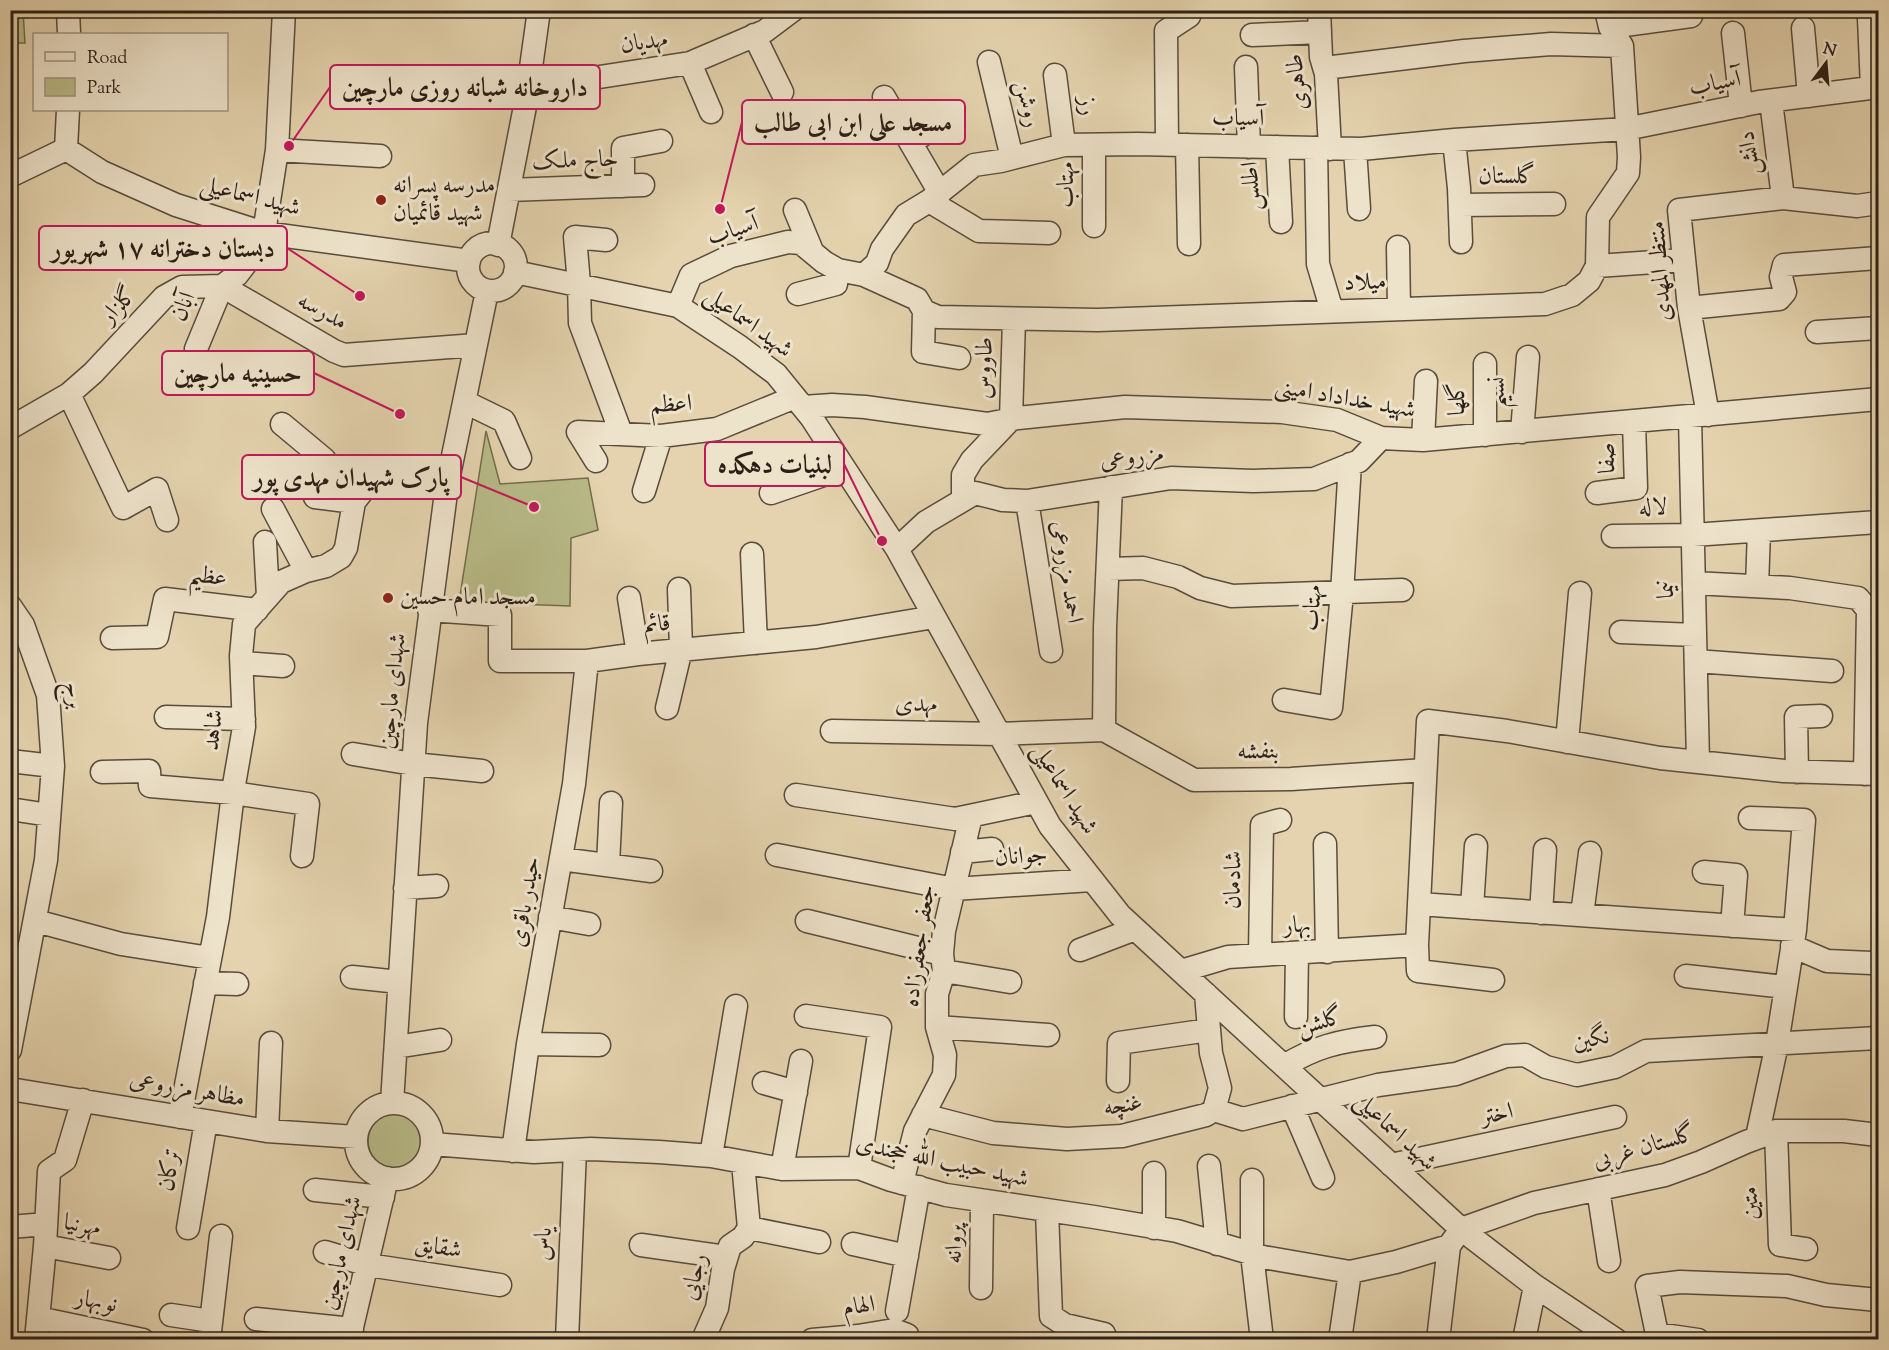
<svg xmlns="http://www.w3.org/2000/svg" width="1889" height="1350" font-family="'Sorts Mill Goudy',Amiri,serif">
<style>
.green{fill:#b8bb88;stroke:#726d4f;stroke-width:1.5}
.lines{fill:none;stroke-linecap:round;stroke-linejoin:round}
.minor-casing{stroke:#594c3c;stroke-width:25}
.minor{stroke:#ede2ca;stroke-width:22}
.poi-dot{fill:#8f2418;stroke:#ede2ca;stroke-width:2}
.labels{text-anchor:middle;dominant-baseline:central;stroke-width:6;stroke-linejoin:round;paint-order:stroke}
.street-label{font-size:24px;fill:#2b1f16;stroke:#ede2ca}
.poi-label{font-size:24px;fill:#2b1f16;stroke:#ede2ca;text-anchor:start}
.leader{fill:none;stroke:#c2185b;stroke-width:2}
.callout-dot{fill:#c2185b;stroke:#ede2ca;stroke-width:2}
.callout{fill:#ede2ca;stroke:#c2185b;stroke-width:2}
.callout-label{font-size:26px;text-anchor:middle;font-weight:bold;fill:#2b1f16}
</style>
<rect width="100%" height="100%" fill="#e4d3ae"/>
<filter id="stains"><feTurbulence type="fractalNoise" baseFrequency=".00333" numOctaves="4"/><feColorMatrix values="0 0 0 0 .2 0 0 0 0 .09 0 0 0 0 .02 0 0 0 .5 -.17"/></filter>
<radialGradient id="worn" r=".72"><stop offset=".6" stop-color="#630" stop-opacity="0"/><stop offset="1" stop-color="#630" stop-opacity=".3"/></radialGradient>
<path class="green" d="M 10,11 L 23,11 L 25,43 L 11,43 Z
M 486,431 L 500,484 L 588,478 L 598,530 L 571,538 L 570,606 L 459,602 Z
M368 1141a28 28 0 1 1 56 0a28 28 0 1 1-56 0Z"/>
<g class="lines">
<g class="minor-casing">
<path id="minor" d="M 68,10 L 69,34
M 1319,10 L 1321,57 L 1326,74 L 1330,149
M 1869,19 L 1872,88
M 1610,27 L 1691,16
M 1803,28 L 1809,96
M 1733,33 L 1741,106
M 754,35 L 782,92
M 1252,35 L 1320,32
M 989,62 L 1012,158
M 690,63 L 711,112
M 1246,67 L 1249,147
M 1325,68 L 1464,51 L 1551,44 L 1622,46
M 1055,75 L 1064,145
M 527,96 L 580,80 L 690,63 L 765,31 L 793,10
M 884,97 L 940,193
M 1771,101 L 1783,198
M 1454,140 L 1459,188 L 1461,242
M 911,143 L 945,120
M 1167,144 L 1166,31 L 1189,16 L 1189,10
M 1094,145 L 1094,226
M 1187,145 L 1189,244
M 1277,147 L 1281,222
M 1316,148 L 1318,264 L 1332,311
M 66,149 L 102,172 L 176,205 L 264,233 L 469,261
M 66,149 L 68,110
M 1355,149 L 1359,209
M 277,150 L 380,156
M 10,176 L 66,149
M 623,186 L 623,148 L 661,141
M 509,190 L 643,185
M 929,201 L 979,231 L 1049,233
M 1460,205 L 1554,204
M 795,210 L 812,251
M 606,240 L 575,237 L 579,284 L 580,323 L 621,433
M468 267a24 24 0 1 1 48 0a24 24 0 1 1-48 0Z
M 498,245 L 527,96 L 539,10
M 1398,247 L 1399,309
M 1597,266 L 1683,260
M 515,272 L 678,306 L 740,347 L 776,374 L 811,417 L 897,549 L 1050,826 L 1120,915 L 1461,1229 L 1535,1286 L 1616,1340
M 864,275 L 917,299 L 924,311 L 938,317 L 1098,320 L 1545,304 L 1572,295 L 1589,281 L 1597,266 L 1598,217 L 1628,173 L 1629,157 L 1622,46 L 1610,27 L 1606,10
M 798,294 L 836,284 L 838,270
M 678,306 L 691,275 L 731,256 L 788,242 L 801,243 L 824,262 L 838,270 L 864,275 L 877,263 L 882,249 L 906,215 L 929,201 L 974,165 L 1001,161 L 1064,145 L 1138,144 L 1361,149 L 1454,140 L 1626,129 L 1759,102 L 1878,87
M 1689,308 L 1779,299 L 1785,292 L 1781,277 L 1784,265 L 1878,258
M 924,311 L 923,352 L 959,358
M 1817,332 L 1878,328
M 196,349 L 222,286 L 334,351 L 344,355 L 476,345
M 1485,364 L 1485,435
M 69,394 L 123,508 L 157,489 L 167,520
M 465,402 L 504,421 L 520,458
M 803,407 L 832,405 L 865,407 L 987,424 L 1018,418 L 1125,407 L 1282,412 L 1337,420 L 1381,438 L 1423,440 L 1878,399
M 1708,415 L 1689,308 L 1679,210 L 1783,198 L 1857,206 L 1878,203
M 1690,417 L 1698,762
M 282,424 L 324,459 L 315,497 L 354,502
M 10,428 L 69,394 L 93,373 L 164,297 L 182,287 L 222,286 L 237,275 L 253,254 L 264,233 L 277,150 L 284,10
M 1522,432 L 1528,357
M 1423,440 L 1426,381
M 596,461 L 578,432 L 661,436 L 717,429 L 795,397
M 644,491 L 661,436
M 771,493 L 844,468
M 1597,493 L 1636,488 L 1634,422
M 963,499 L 963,475 L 972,460 L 1011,419 L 1014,319
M 1027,501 L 1051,651
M 273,509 L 306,571
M 1613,536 L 1693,535 L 1878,522
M 265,542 L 268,597
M 897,549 L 926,522 L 975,493 L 1003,500 L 1027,501 L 1171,478 L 1253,481 L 1314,479 L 1359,461 L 1381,438
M 752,554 L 756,643
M 1108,569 L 1143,568 L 1178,577 L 1200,588 L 1232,596 L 1402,590
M 1694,583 L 1790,588 L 1858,598 L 1868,610 L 1878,618
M 1757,586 L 1759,531
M 629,598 L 638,654
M 10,606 L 23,625 L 48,695 L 53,766 L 46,860 L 10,1050
M 429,610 L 500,615 L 500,661 L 587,661 L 638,654 L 816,637 L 934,617
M 1621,632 L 1695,635
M 112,638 L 157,637 L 165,599 L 257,610
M 1696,661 L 1832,671
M 242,663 L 283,666
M 1284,700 L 1331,708 L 1342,593 L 1350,464
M 667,708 L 681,649 L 679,589
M 166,717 L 244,719
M 1104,730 L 1194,780 L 1291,779 L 1425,770
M 1104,730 L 1105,627 L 1111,487
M 832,731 L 999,734 L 1104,730
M 1567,742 L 1580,593
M 353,754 L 413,764 L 482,771
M 10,761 L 53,766
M 102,772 L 149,771 L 150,786 L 233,793 L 308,804 L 302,856
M 1797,772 L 1796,717 L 1821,716
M 1865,774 L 1868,610
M 796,795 L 955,819 L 1036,802
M 10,809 L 49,815
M 1750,818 L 1804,820 L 1795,930 L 1777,1044 L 1757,1137
M 1325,844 L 1327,952
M 962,852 L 992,849
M 777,855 L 954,889 L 1092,880
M 561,859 L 651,871
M 608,865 L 611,803
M 1704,872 L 1736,875 L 1732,926
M 405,888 L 437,886
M 1419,904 L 1795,930
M 1472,908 L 1476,846
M 1541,913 L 1545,850
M 1582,915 L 1590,853
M 550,917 L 589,924
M 36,921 L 121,944 L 210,958
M 807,921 L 942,954
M 1792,946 L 1827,961 L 1871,963 L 1878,961
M 1080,950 L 1135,929
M 1260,955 L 1262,825 L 1280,820
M 944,971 L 1010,982
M 1181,971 L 1228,957 L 1417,945
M 1686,976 L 1785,987
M 352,977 L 399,982
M 1493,980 L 1418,971 L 1417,945 L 1428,721 L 1507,731 L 1660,758 L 1784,771 L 1878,774
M 205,983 L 237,984
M 806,1016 L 880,1027 L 859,1168
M 1296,1017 L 1297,953
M 937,1027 L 1048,1035
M 528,1044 L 599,1045
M 396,1047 L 440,1040
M 1284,1066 C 1315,1047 1339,1041 1375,1037
M 1118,1081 L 1119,1043 L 1209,1030
M 764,1083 L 796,1092
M 10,1089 L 267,1131 L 356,1137
M 392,1103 L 416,723 L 447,485 L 487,291
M356 1141a38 38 0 1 1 76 0a38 38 0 1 1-76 0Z
M 1292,1106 L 1323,1178
M 1214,1110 L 1243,1119 L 1378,1085 L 1456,1074 L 1506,1056 L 1525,1055 L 1546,1067 L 1577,1075 L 1615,1067 L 1646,1051 L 1878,1038
M 923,1115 L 993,1133 L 1067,1139 L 1122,1136 L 1206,1115 L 1214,1110 L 1220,1088 L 1211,1053 L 1206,994
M 180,1117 L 218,917 L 234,785 L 244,727 L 241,656 L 244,624 L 281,582 L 306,571 L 326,566 L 341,557 L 346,548 L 354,502 L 365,488 L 376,483 L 385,482 L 447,485
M 267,1131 L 271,1043
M 1776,1131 L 1780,1245 L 1806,1249
M 432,1144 L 534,1152 L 591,1149 L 659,1152 L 711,1156 L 782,1169 L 859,1168 L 891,1180 L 946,1195 L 1094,1217 L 1177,1231 L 1263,1257 L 1350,1272 L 1396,1262 L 1449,1246 L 1461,1229 L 1534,1203 L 1665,1175 L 1701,1162 L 1746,1142 L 1776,1131 L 1844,1131 L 1878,1135
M 513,1151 L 528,1044 L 574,784 L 587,661
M 711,1156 L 736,1006
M 1391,1165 L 1615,1117
M 1209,1166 L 1217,1244
M 782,1169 L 801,1061
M 1252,1180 L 1252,1254 L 1262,1340
M 902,1183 L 915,1131 L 944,1075 L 945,1055 L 937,1027 L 937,994 L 944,971 L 942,954 L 944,931 L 971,816
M 1598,1189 L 1609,1261
M 315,1190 L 383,1197
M 1047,1211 L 1051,1316 L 1065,1325 L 1104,1334
M 10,1227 L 46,1224
M 188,1228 L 206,1121
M 749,1228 L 819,1242
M 1154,1228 L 1154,1173
M 853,1244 L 907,1256
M 641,1245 L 726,1257
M 45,1246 L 109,1258
M 325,1252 L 368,1265 L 500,1285
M 981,1288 L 982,1202
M 897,1311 L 919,1187
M 171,1315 L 211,1321
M 38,1318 L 143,1340
M 256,1319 L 352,1329
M 1341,1333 L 1350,1272
M 1657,1334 L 1698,1340
M 36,1340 L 45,1246 L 49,1171 L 65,1160 L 83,1100
M 209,1340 L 221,1236
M 349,1340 L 387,1178
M 567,1340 L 575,1150
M 703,1340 L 717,1308 L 723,1269 L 730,1246 L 743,1237 L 749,1228 L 743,1163
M 812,1340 L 858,1336 L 894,1330 L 907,1335 L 907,1340
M 1438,1340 L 1449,1246
M 1524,1340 L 1535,1286
M 1655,1340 L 1657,1334 L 1647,1286 L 1680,1282 L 1787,1286 L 1826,1295 L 1878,1300"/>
</g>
<use href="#minor" class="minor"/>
</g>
<g class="poi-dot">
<circle cx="381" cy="200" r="6"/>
<circle cx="388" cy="598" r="6"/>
</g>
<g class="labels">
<g class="street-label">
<text transform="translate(644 43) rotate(-8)">مهدیان</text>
<text transform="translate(1298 82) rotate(-96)">طاهری</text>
<text transform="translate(1715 84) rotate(-11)">آسیاب</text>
<text transform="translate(1027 104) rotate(77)">روشن</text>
<text transform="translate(1087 106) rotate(83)">رز</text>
<text transform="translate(1238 119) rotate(1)">آسیاب</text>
<text transform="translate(1750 153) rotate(-97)">دانش</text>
<text transform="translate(575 161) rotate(-2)">حاج ملک</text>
<text x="1507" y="177">گلستان</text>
<text transform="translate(1067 185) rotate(-90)">مهتاب</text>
<text transform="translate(1252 186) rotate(-93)">اطلس</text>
<text transform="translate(250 197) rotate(14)">شهید اسماعیلی</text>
<text transform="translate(733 231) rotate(-18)">آسیاب</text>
<text transform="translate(1661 271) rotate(-94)">منتظر المهدی</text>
<text transform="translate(1365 283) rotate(-2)">میلاد</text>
<text transform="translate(119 306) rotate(-47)">گلزار</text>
<text transform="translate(184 307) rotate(-67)">آبان</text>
<text transform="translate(322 312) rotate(29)">مدرسه</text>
<text transform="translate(748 323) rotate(36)">شهید اسماعیلی</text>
<text transform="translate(985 368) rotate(-88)">طاووس</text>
<text transform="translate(1498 392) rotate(-85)">نسیم</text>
<text transform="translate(1345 399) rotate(10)">شهید خداداد امینی</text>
<text transform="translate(1458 399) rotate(-90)">گلها</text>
<text transform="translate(671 405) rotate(-3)">اعظم</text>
<text transform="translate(1132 458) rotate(-7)">مزروعی</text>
<text transform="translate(1608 458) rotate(-92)">صفا</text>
<text transform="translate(1653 508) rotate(-1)">لاله</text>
<text transform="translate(1066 572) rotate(81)">احمد مزروعی</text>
<text transform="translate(208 577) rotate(7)">عظیم</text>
<text transform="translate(1667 590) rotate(-91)">نیما</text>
<text transform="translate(1313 608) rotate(-85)">مهتاب</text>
<text transform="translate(657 625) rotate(-6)">قائم</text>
<text transform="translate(393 691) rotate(-84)">شهدای مارچین</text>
<text transform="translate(73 695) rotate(80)">برج</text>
<text transform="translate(916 705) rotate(1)">مهدی</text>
<text transform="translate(214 730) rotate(-84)">شاهد</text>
<text transform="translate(1258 752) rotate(-1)">بنفشه</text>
<text transform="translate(1064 789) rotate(58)">شهید اسماعیلی</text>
<text transform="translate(1021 857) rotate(-4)">جوانان</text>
<text transform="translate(1234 880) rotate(-89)">شادمان</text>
<text transform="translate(526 902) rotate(-80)">حیدر باقری</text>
<text transform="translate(1297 926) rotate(-3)">بهار</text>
<text transform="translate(920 946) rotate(-82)">جعفر جعفرزاده</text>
<text transform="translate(1320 1023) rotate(-17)">گلشن</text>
<text transform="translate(1591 1040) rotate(-11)">نگین</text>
<text transform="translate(187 1090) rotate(10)">مظاهر مزروعی</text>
<text transform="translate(1123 1106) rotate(-9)">غنچه</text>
<text transform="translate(1497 1115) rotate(-12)">اختر</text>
<text transform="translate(1395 1132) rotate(43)">شهید اسماعیلی</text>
<text transform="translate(1644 1148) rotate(-16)">گلستان غربی</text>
<text transform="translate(942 1162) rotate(12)">شهید حبیب الله خجندی</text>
<text transform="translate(170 1170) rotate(-81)">ترکان</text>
<text transform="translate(1751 1203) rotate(-92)">متین</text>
<text transform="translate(82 1226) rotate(10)">مهرنیا</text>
<text transform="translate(544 1244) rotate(-87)">یاس</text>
<text transform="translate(955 1244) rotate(-89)">پروانه</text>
<text transform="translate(438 1248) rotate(9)">شقایق</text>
<text transform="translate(342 1253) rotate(-77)">شهدای مارچین</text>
<text transform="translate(695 1277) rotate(-76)">رجایی</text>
<text transform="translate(96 1302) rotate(11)">نوبهار</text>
<text transform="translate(859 1307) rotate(-8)">الهام</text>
</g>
<g class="poi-label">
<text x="393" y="186">مدرسه پسرانه<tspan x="393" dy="28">شهید قائمیان</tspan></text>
<text x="400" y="598">مسجد امام حسین</text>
</g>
</g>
<path class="leader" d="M289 146L330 87M720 209L742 122M360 296L287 248M400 414L314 373M882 541L844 464M534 507L461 477"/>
<g class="callout-dot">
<circle cx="289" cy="146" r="6"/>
<circle cx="720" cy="209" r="6"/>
<circle cx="360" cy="296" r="6"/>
<circle cx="400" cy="414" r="6"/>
<circle cx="882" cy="541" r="6"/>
<circle cx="534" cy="507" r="6"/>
</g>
<g class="callout">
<rect x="330" y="65" width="270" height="44" rx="6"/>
<rect x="742" y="100" width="223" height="44" rx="6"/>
<rect x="39" y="226" width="248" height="44" rx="6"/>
<rect x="162" y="351" width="152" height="44" rx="6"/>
<rect x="705" y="442" width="139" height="44" rx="6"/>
<rect x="242" y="455" width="219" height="44" rx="6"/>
</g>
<g class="callout-label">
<text x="465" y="96">داروخانه شبانه روزی مارچین</text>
<text x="853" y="131">مسجد علی ابن ابی طالب</text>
<text x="163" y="257">دبستان دخترانه ۱۷ شهریور</text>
<text x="238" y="382">حسینیه مارچین</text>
<text x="775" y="473">لبنیات دهکده</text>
<text x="351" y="486">پارک شهیدان مهدی پور</text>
</g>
<rect width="1889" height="1350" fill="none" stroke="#e4d3ae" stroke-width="36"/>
<rect x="12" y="12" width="1865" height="1326" fill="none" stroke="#2b1f16" stroke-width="3"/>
<rect x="18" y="18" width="1853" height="1314" fill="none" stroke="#2b1f16" stroke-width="1.5"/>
<rect x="33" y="33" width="195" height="78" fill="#ede2ca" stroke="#9f9482" stroke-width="1.5"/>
<rect x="45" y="52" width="30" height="9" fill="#ede2ca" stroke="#9f9482" stroke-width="1.5"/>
<text x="87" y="63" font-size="18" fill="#2b1f16">Road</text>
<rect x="45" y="78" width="30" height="18" fill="#b8bb88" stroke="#9f9482" stroke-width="1.5"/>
<text x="87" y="93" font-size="18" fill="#2b1f16">Park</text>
<g transform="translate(1826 63) rotate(16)" stroke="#ede2ca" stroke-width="4.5" paint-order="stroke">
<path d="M0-4.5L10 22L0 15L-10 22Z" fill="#2b1f16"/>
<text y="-9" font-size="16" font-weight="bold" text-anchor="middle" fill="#2b1f16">N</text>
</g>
<rect width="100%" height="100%" filter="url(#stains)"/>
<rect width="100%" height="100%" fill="url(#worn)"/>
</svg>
